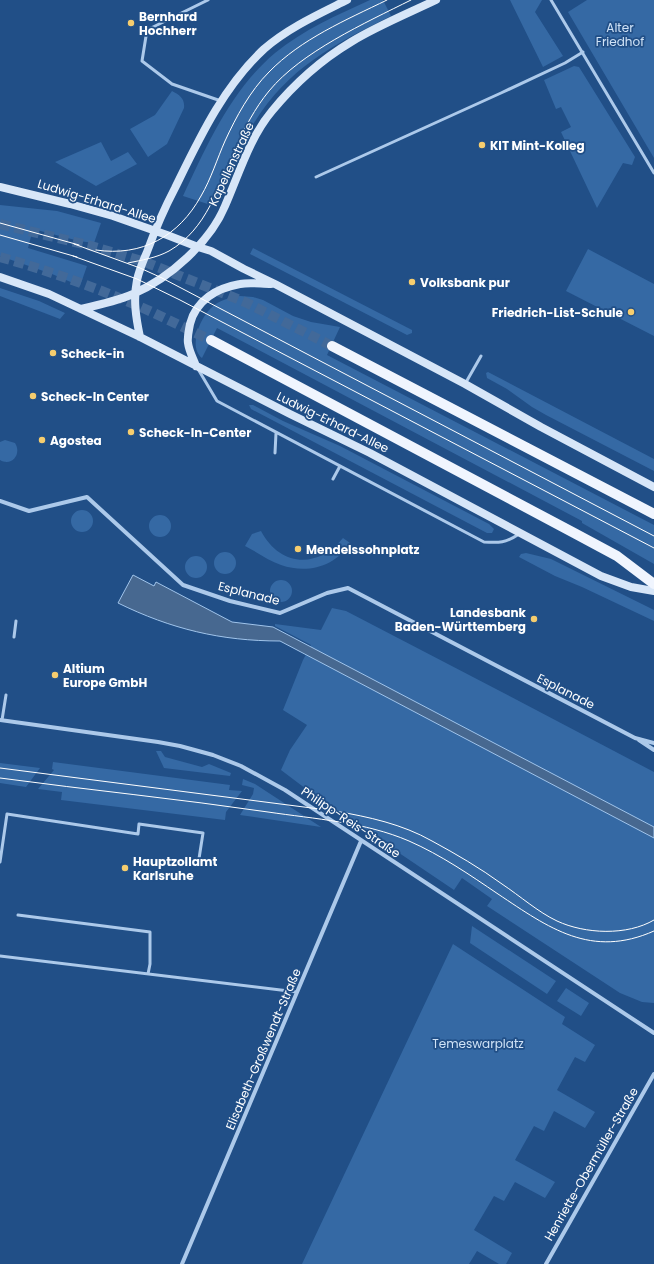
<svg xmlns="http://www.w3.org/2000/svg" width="654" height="1264" font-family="Poppins,sans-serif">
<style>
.green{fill:#3569a4}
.water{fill:#476890;stroke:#a0c4eb}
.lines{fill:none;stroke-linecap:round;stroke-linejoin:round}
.primary-tunnel{stroke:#426999;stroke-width:10;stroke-dasharray:10 5;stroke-linecap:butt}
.lane{stroke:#acc9ea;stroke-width:3}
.street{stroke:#acc9ea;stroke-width:4}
.secondary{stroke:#d7e6f8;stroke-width:8}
.primary{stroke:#f0f5fe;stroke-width:10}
.tram{stroke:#fff;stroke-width:1}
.poi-dot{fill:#f6cd6e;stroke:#214f87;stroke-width:1.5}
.labels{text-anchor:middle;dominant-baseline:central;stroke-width:3.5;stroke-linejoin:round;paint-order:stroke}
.poi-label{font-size:12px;font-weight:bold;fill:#fff;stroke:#214f87;text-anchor:start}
.park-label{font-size:12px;fill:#d0e3f7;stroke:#214f87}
.street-label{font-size:12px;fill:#fff;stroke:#214f87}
</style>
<rect width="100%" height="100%" fill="#214f87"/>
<path class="green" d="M 370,0 L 383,0 L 391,16 C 334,44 288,68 254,123 C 238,149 229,180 217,207 L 183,196 C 207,145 231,90 275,53 C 303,30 337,15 370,0 Z
M 510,0 L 542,0 L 535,12 L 563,56 L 543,67 Z
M 587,0 L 654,0 L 654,158 L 568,12 Z
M 574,66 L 579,67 L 635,157 L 632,165 L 623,163 L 597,208 L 561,132 L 571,127 L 561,107 L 556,109 L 544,80 Z
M 172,91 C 180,95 185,99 184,108 L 167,144 L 148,157 L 130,129 L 155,115 Z
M 101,142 L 111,161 L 128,152 L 137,164 L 96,186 L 55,162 Z
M 0,205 L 57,211 L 101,223 L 94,243 L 79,241 L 33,229 L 28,248 L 87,266 L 80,286 L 52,274 L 0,256 Z
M 253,248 L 412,330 L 412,333 L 407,335 L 250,254 Z
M 588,249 L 654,284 L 654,336 L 566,291 Z
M 0,288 L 39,301 L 65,313 L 60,319 L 0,296 Z
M 240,296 L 253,297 L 263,300 L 293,316 L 311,322 L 340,327 L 327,355 L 654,525 L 654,564 L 582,523 L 582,521 L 217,328 L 202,358 C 188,347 200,318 211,308 C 219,300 229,298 240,296 Z
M 488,372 L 654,459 L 654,471 L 546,415 L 532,407 L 507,389 L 487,378 L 486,373 Z
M 249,405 L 253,405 L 283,421 L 340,446 L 489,524 L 494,529 L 492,533 L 487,533 L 251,409 Z
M 5,440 L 15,443 C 22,454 12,467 0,460 L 0,442 Z
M71 521a11 11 0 1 1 22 0a11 11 0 1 1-22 0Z
M149 526a11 11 0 1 1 22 0a11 11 0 1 1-22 0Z
M 261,531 C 280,567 318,569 343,538 L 350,543 C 335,567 307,574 281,565 C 269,561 257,552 245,546 L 252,534 Z
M214 563a11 11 0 1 1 22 0a11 11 0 1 1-22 0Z
M 526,553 L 551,559 L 646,606 L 654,610 L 654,621 L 582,587 L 555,576 L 519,557 L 521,554 Z
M185 567a11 11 0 1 1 22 0a11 11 0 1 1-22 0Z
M270 591a11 11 0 1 1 22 0a11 11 0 1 1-22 0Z
M 332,608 L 346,611 L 496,689 L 654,772 L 654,1003 L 642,1002 L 620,993 L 487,906 L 492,899 L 462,878 L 454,890 L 322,801 L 281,770 L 290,750 L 307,725 L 283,710 L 303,660 L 311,645 L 275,626 L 275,624 L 321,630 Z
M 156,751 L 161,751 L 165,757 L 202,767 L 209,764 L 231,773 L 230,776 L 164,768 Z
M 53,762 L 230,785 L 229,790 L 242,791 L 226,812 L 225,820 L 61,800 L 62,792 L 38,789 L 54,770 L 52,769 Z
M 0,763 L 40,768 L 26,787 L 0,783 Z
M 243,779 L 255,784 L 321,827 L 240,815 L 253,794 L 254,788 L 242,785 Z
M 472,926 L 556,981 L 547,994 L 470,943 Z
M 453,944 L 565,1017 L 562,1024 L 595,1045 L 585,1062 L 575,1057 L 557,1090 L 595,1112 L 585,1128 L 554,1111 L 544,1131 L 534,1126 L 515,1160 L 555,1182 L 545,1198 L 515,1182 L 504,1201 L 494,1196 L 474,1230 L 512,1253 L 506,1264 L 499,1264 L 477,1251 L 469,1264 L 302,1264 Z
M 566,988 L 589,1003 L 581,1016 L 557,1001 Z"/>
<path class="water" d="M 133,575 L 154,586 L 156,582 L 232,622 L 273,627 L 654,827 L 654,838 L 280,641 C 221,641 171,629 118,603 Z"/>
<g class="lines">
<path class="primary-tunnel" d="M 0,224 L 91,246 L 145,262 L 245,302 L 332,346
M 0,257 C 46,270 92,286 136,305 C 162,316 186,329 211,340"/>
<path class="lane" d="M 208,0 L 147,30 L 142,61 L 172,84 L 221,101
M 551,0 L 654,173
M 316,177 L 501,93 L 565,63 L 583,52
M 198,369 L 217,401 L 484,542 C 499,543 506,543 519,534
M 465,384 L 481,356
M 275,453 L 276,433
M 333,479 L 340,466
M 14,637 L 16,621
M 2,720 L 6,695
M 0,862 L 7,814 L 138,834 L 139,824 L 203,833 L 198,865
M 18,915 L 150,932 L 150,964 L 148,974
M 0,956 L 297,992"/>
<path class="street" d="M 0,501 L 29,511 L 87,497 L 183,585 L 230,601 L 280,613 L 327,593 L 348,588 L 635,738 L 654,743
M 0,720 L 158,742 L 180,746 L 213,755 L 241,766 L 285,790 L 654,1033
M 639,740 L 654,750
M 182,1264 L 361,841
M 546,1264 L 654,1074"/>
<path class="secondary" d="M 0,187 L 70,204 L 113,216 L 167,235 L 198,247 L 211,251 L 244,269 L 275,284 L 465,384 L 541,427 L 654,487
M 0,277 L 49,294 L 140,337 L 290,414 L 370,453 L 601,576 L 631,587 L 654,591
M 81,309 C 99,305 117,301 133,294 C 170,278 210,242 225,206 C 239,174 250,137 272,111 C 295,83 321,60 351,42 C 377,26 409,13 436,0
M 140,337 C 136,318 133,300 137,280 C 139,271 143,261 147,252 C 155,230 164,209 175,188 C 199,139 223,87 264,49 C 288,28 319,14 347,0
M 196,366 C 193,358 189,351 188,343 C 187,337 189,330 190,324 C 196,300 217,288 240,284 C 250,282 261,284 271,284"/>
<path class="primary" d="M 211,340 L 576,534 L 617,556 L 654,584
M 332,346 L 654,514"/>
<path class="tram" d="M 0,223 L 79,245
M 0,235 L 77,257
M 74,244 L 140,268 L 162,278 L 654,536
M 96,250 C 142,257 179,236 201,196 C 211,179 217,159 225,141 C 236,117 250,91 269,72 C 301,39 346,20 387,0
M 73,256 L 137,279 L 180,300 L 654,548
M 128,263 C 142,260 156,258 169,251 C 207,229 218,187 235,149 C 244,129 255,108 269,91 C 301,52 365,23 411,0
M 0,768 L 335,811 C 369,817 402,824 432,841 C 456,854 480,868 502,884 C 520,896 538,912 557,921 C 585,934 627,936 654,920
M 0,778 C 89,790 179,799 268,812 C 315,819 365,822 409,841 C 441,855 470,875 498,894 C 549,928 591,959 654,931"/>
</g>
<g class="poi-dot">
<circle cx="131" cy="23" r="4"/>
<circle cx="482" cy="145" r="4"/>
<circle cx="412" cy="282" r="4"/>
<circle cx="631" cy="312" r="4"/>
<circle cx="53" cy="353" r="4"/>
<circle cx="33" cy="396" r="4"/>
<circle cx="131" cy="432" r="4"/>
<circle cx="42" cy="440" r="4"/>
<circle cx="298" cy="549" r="4"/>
<circle cx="534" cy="619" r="4"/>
<circle cx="55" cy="675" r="4"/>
<circle cx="125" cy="868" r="4"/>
</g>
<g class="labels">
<g class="poi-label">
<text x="139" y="16">Bernhard<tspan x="139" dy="14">Hochherr</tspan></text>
<text x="490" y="145">KIT Mint-Kolleg</text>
<text x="420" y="282">Volksbank pur</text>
<text x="623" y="312" text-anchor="end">Friedrich-List-Schule</text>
<text x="61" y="353">Scheck-in</text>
<text x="41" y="396">Scheck-In Center</text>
<text x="139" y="432">Scheck-In-Center</text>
<text x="50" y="440">Agostea</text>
<text x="306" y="549">Mendelssohnplatz</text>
<text x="526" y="612" text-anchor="end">Landesbank<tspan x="526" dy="14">Baden-Württemberg</tspan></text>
<text x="63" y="668">Altium<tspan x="63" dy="14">Europe GmbH</tspan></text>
<text x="133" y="861">Hauptzollamt<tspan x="133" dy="14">Karlsruhe</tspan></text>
</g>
<g class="park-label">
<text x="620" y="27">Alter<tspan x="620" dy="14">Friedhof</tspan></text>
<text x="478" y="1043">Temeswarplatz</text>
</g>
<g class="street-label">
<text transform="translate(231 164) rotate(-65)">Kapellenstraße</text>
<text transform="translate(97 201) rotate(17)">Ludwig-Erhard-Allee</text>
<text transform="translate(333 422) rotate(26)">Ludwig-Erhard-Allee</text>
<text transform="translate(249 593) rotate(14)">Esplanade</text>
<text transform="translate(566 691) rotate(27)">Esplanade</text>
<text transform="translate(351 822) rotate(34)">Philipp-Reis-Straße</text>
<text transform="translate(263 1049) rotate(-67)">Elisabeth-Großwendt-Straße</text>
<text transform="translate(591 1164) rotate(-60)">Henriette-Obermüller-Straße</text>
</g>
</g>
</svg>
